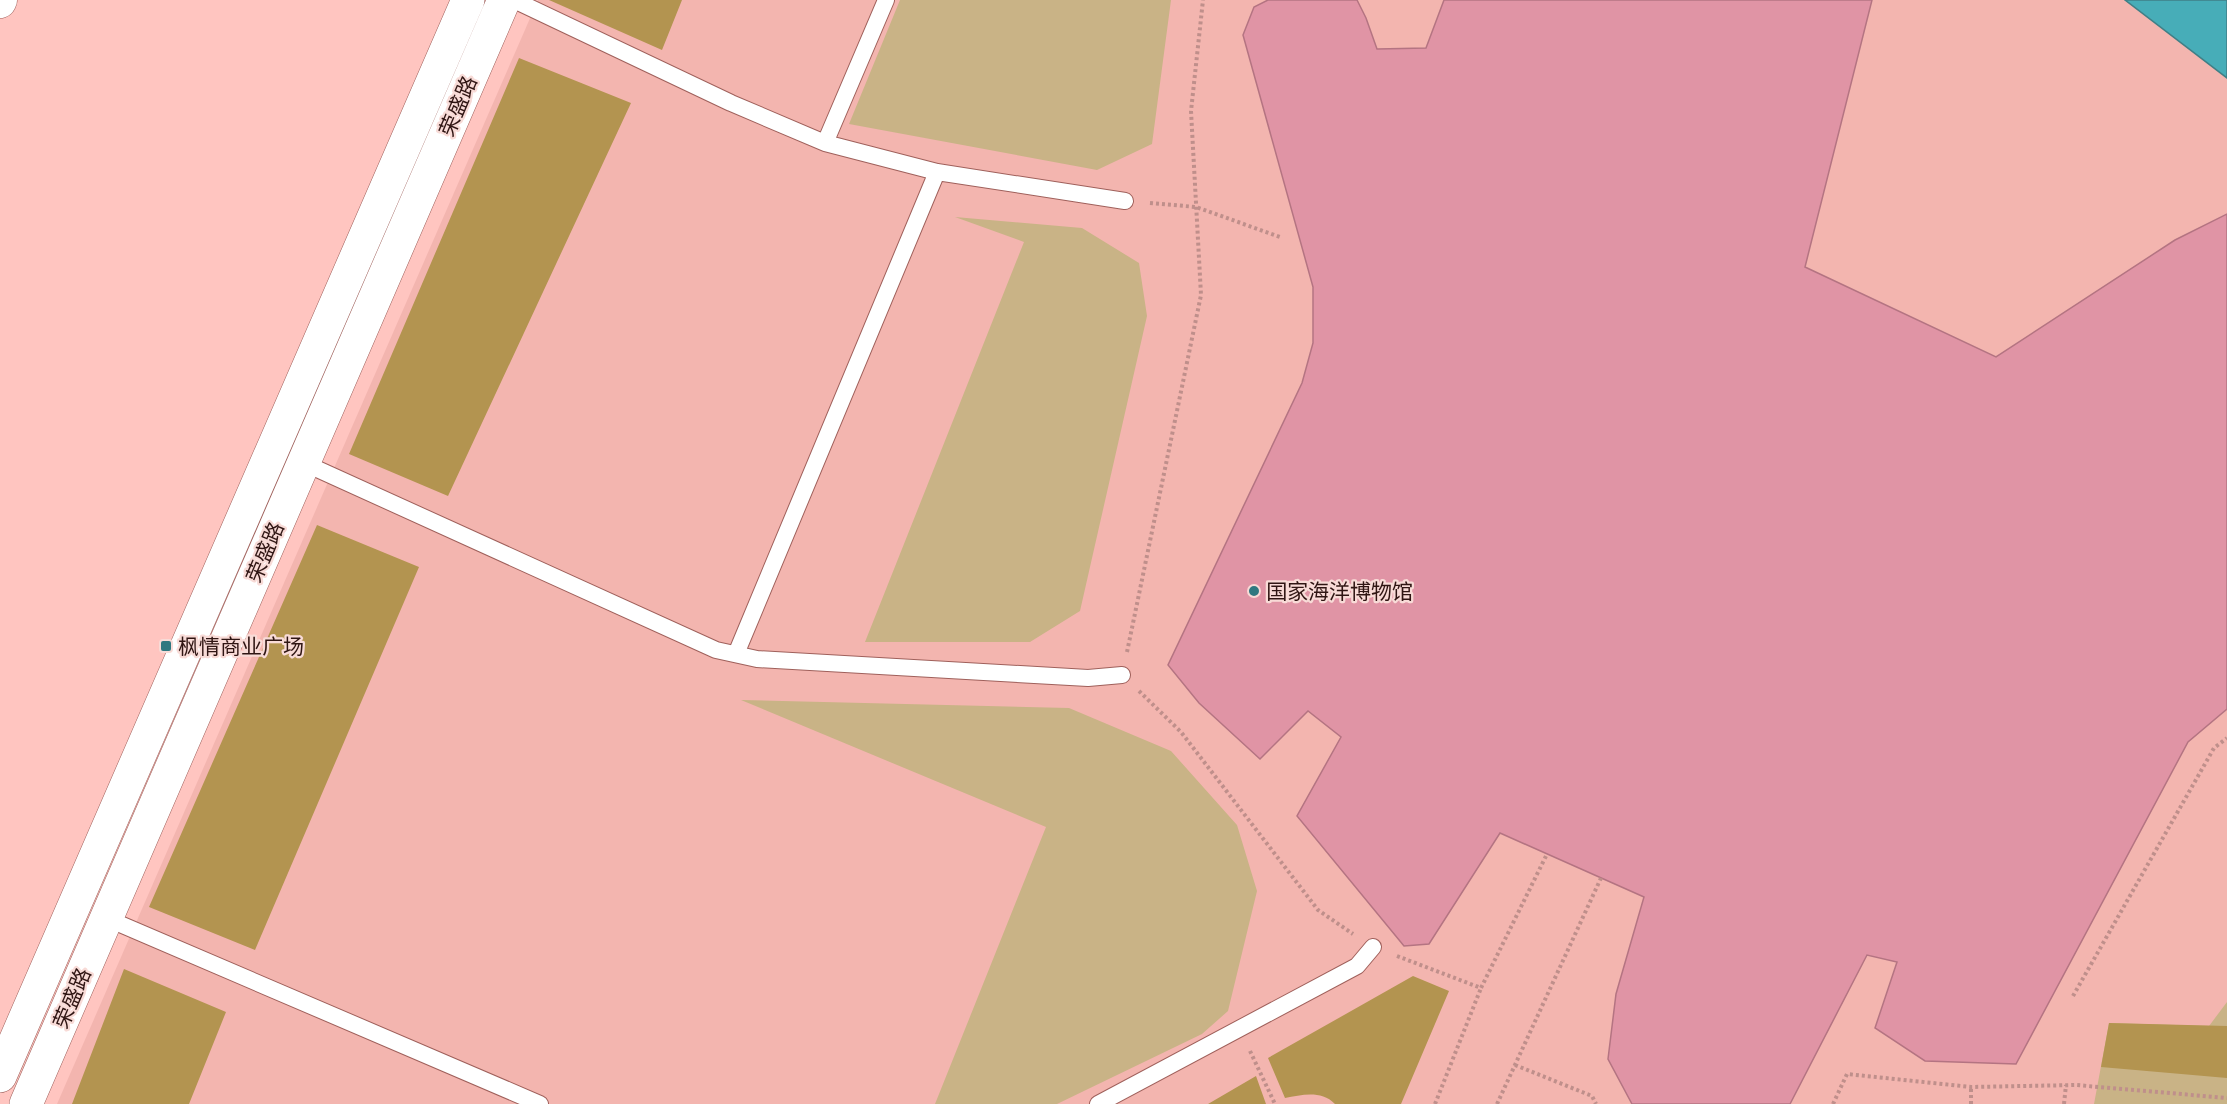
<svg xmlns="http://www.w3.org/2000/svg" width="2227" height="1104" font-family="Helvetica,'Noto Sans SC',sans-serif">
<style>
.built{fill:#f3b5af}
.green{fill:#c9b386}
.forest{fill:#b39450}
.water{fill:#47adb8;stroke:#407f86;stroke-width:1.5}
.building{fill:#e094a5;stroke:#b47482;stroke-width:1.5}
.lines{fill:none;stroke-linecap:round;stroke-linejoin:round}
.service-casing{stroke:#9f605b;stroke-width:18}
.minor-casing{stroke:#9f605b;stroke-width:33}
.tertiary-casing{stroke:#9f605b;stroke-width:34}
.path{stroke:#bf8f8b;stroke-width:4;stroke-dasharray:3 3;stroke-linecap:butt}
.service{stroke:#fff;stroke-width:16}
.minor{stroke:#fff;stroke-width:32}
.tertiary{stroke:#fff;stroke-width:33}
.poi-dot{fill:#2f7880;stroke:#f8dbd7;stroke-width:2}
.labels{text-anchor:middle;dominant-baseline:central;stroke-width:4.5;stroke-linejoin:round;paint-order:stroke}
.street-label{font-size:21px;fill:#2f1513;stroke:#f8dbd7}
.poi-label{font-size:21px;fill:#2f1513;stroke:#f8dbd7;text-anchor:start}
</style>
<rect width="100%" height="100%" fill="#ffc5c0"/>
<path class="built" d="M 538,0 L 2125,0 L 2227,78 L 2227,1104 L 57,1104 Z"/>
<path class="green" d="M 900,0 L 1171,0 L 1152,144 L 1097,170 L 849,124 Z
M 955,217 L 1082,228 L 1139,263 L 1147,316 L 1080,611 L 1030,642 L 865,642 L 1024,242 Z
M 741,700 L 1069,708 L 1171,751 L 1237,825 L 1257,891 L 1228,1011 L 1202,1034 L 1057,1104 L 935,1104 L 1046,827 Z
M 2227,1002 L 2227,1104 L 2094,1104 L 2109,1023 L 2209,1026 Z"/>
<path class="forest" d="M 549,0 L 682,0 L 662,50 Z
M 519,58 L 631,103 L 448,496 L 349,454 Z
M 317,525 L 419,567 L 255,950 L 149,907 Z
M 124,969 L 226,1012 L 189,1104 L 72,1104 Z
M 1413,976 L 1449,991 L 1401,1104 L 1335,1104 C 1321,1090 1302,1095 1285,1098 L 1268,1058 Z
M 2109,1023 L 2227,1026 L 2227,1078 L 2101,1067 Z
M 1256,1076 L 1266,1104 L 1208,1104 Z"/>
<path class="water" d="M 2125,0 L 2227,0 L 2227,78 Z"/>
<path class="building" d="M 1268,0 L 1357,0 L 1366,18 L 1377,49 L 1426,48 L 1444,0 L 1872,0 L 1805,267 L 1996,357 L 2175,240 L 2227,214 L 2227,709 L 2188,742 L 2016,1064 L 1925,1061 L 1875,1028 L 1897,962 L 1867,955 L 1790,1104 L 1632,1104 L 1608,1059 L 1616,994 L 1644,897 L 1500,833 L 1429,944 L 1404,946 L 1297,816 L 1341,737 L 1308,711 L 1260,759 L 1199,703 L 1168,665 L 1302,383 L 1313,343 L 1313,287 L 1243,35 L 1254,7 Z"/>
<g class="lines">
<g class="service-casing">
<path id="service" d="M 514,0 L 731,103 L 825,143 L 937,172 L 1125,201
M 825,143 L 886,0
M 304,463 L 716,650 L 757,659 L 1088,678 L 1122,675
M 736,654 L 937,172
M 106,918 L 540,1104
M 1098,1104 L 1357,966 L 1373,947"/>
</g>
<g class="minor-casing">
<path id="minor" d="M 0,2 L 1,0"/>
</g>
<g class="tertiary-casing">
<path id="tertiary" d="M 0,1076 L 468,0
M 26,1104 L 504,0"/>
</g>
<path class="path" d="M 1150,203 L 1196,207 L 1280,237
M 1127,652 L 1201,295 L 1191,111 L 1203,0
M 1139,691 L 1181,732 L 1318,910 L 1353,934
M 1397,956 L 1481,988 L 1547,854
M 2073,996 L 2214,748 L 2227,738
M 1250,1051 L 1275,1104
M 1515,1065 L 1592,1096 L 1596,1104
M 1435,1104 L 1481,988
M 1497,1104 L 1601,878
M 1833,1104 L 1847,1074 L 1971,1087 L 2076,1085 L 2227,1098
M 1971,1104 L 1971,1087
M 2064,1104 L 2066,1085"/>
<use href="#service" class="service"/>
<use href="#minor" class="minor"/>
<use href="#tertiary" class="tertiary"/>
</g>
<g class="poi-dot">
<circle cx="1254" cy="591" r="6"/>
<rect x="160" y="640" width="12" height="12" rx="3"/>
</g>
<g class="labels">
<g class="street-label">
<text transform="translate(458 106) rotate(-67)">荣盛路</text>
<text transform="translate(265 552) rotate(-67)">荣盛路</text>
<text transform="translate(72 998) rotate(-67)">荣盛路</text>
</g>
<g class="poi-label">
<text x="1266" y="591">国家海洋博物馆</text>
<text x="178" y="646">枫情商业广场</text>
</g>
</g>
</svg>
